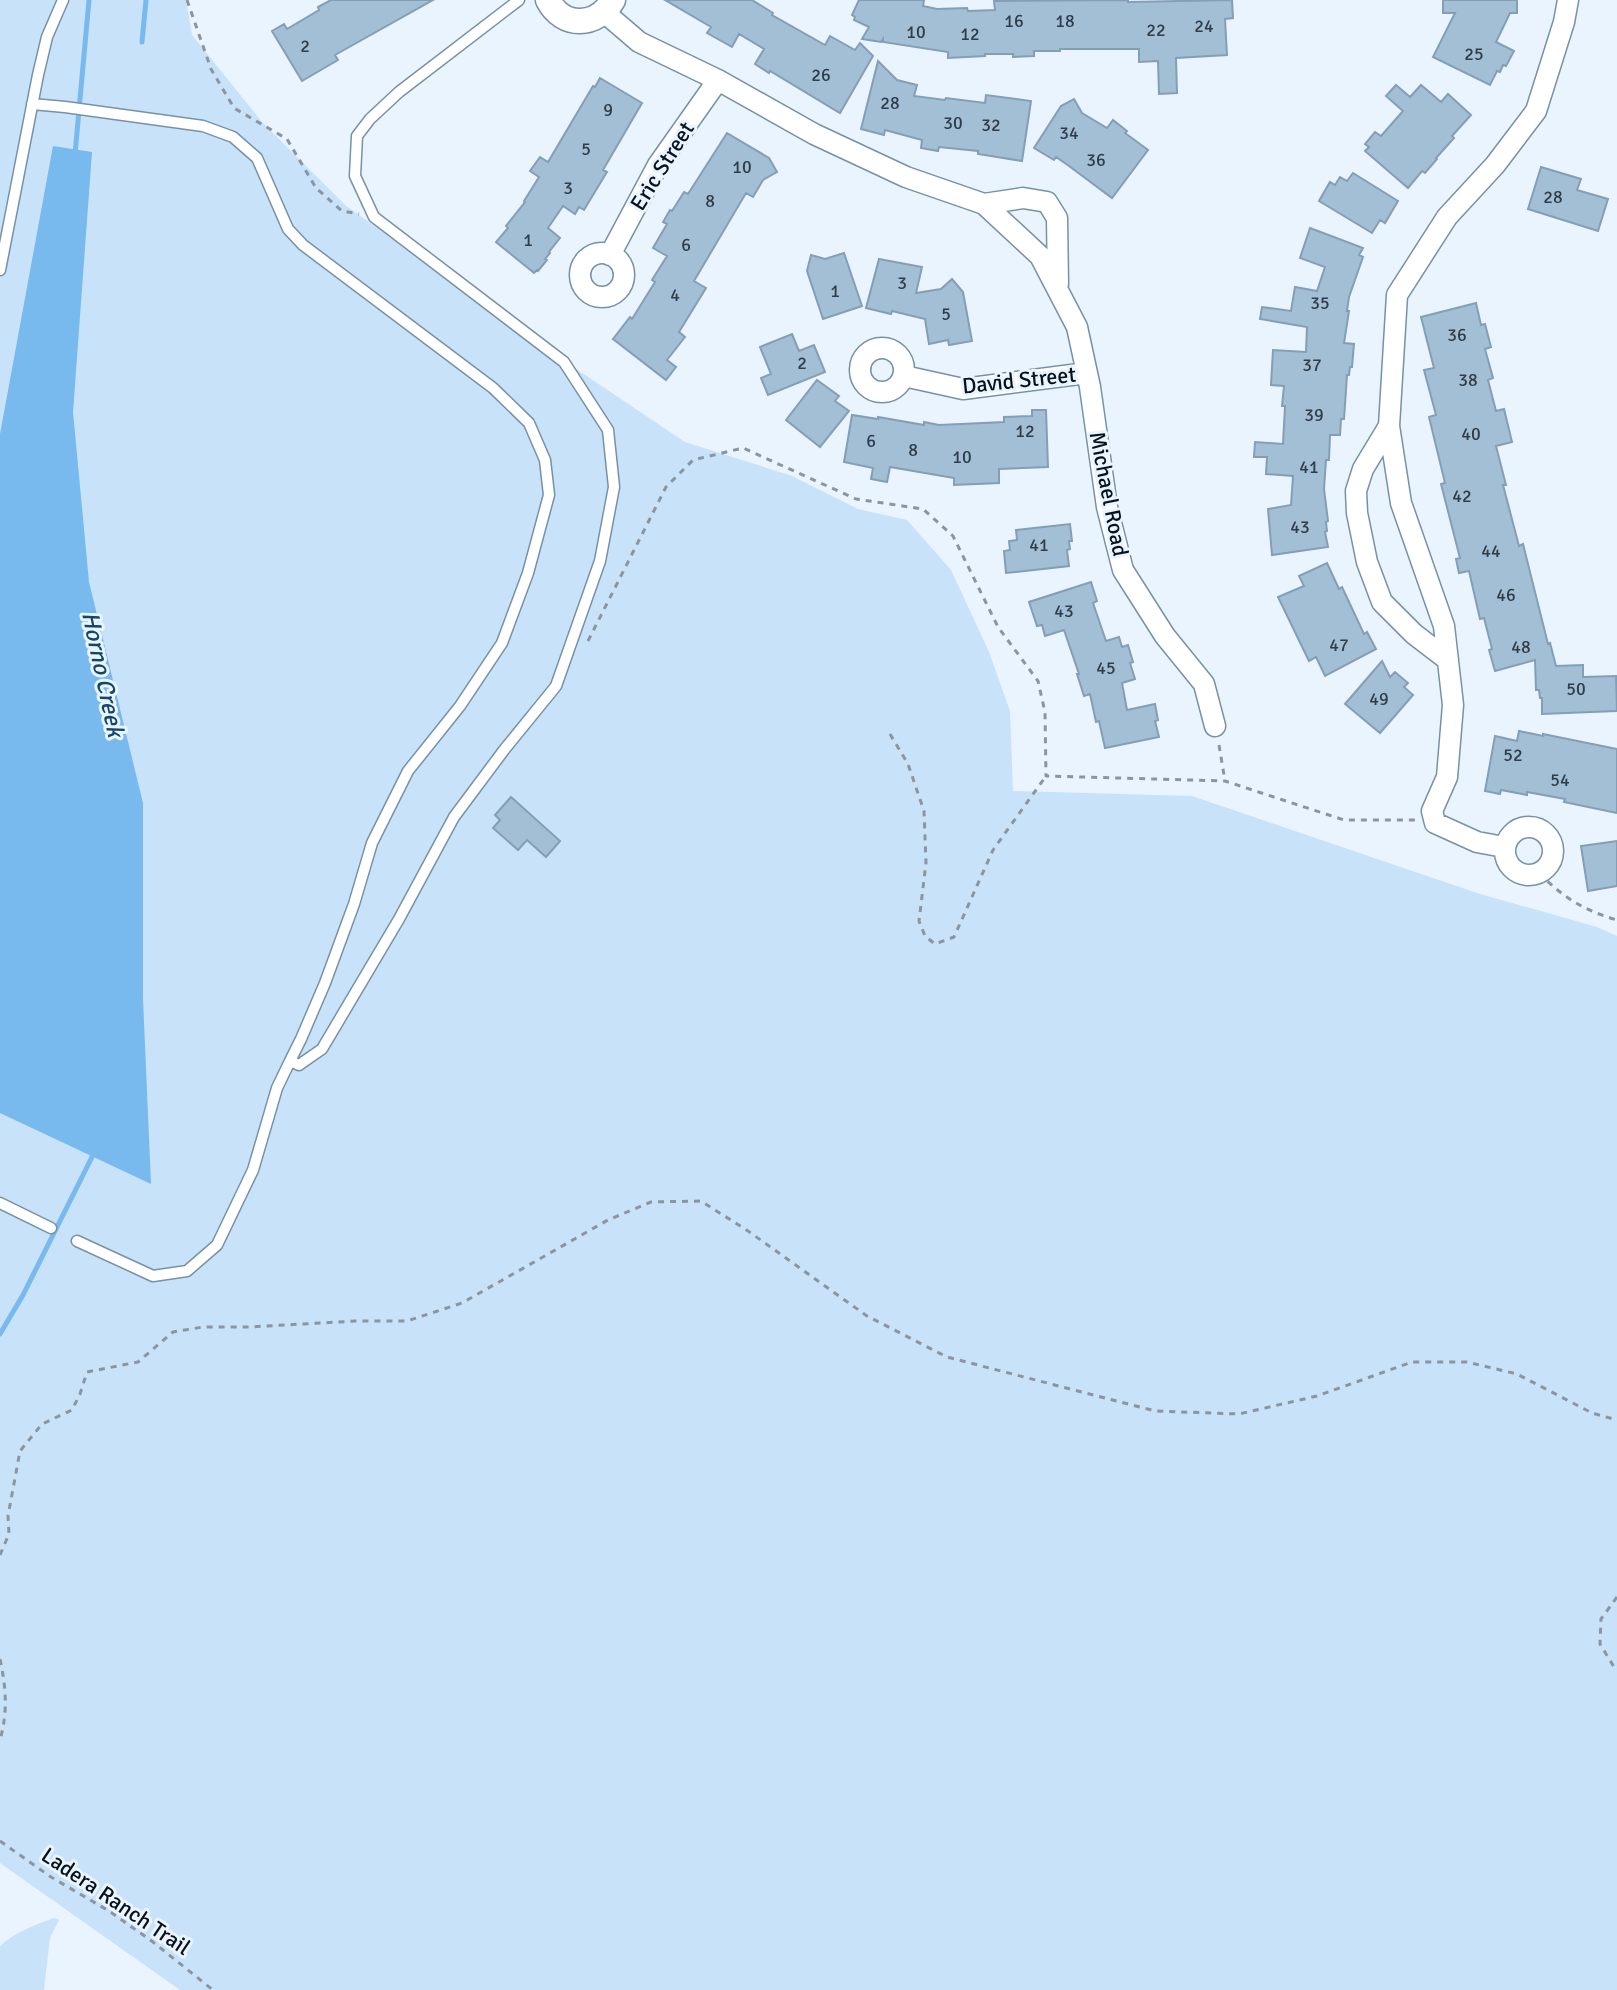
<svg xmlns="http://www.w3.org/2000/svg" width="1617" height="1990" font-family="Signika,sans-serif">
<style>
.green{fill:#c8e2f9}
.water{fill:#78b9ee}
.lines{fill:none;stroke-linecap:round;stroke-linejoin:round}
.stream{stroke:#78b9ee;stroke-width:5}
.building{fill:#a3bfd6;stroke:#849eb5;stroke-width:2}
.service-casing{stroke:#7791a6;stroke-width:13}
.minor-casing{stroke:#7791a6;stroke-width:23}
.tertiary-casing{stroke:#7791a6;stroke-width:27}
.path{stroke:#8b959f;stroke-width:3;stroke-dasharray:6 6;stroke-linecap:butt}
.service{stroke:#fff;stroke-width:10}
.minor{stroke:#fff;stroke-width:20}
.tertiary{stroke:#fff;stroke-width:24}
.labels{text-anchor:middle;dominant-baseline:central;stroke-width:6;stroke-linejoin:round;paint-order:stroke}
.number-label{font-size:18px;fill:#2f3d49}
.street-label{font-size:22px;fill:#08121a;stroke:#e9f4fe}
.water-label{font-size:24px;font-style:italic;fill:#144668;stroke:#e9f4fe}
</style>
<rect width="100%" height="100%" fill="#e9f4fe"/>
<path class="green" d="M 0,0 L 186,0 L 192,35 L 262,122 L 345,205 L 539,344 L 685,442 L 792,476 L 858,509 L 907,520 L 951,570 L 989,652 L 1010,711 L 1013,791 L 1192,796 L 1477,893 L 1597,927 L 1617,936 L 1617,1990 L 180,1990 L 0,1863 Z
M 54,1918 L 59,1920 L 50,1938 L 44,1990 L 0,1990 L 0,1946 C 15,1932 35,1925 54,1918 Z"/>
<path class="water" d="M 53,146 L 92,152 L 73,412 L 89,582 L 143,803 L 143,999 L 151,1184 L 0,1113 L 0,434 Z"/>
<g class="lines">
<path class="stream" d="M 142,42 L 146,0
M 75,154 L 89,0
M 0,1334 L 23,1295 L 92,1157 L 92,1151"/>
</g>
<path class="building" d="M 331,0 L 433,0 L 335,55 L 338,60 L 302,81 L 272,31 L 284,24 L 287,29 L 319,10 L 318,7 Z
M 665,0 L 752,0 L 773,13 L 772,15 L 825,45 L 830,36 L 855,50 L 860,43 L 873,56 L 840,113 L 770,71 L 769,73 L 755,64 L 764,49 L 739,34 L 732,47 L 707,33 L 711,27 Z
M 859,0 L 924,0 L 923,6 L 937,9 L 967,8 L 968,11 L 995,10 L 994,1 L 1128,0 L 1128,2 L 1232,0 L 1233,18 L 1225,19 L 1227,55 L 1176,58 L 1177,93 L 1159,94 L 1158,61 L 1139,62 L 1139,49 L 1060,49 L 1060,51 L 1034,51 L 1034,56 L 1013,57 L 1013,54 L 985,54 L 985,56 L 948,58 L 948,52 L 883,42 L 883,39 L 881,42 L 862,39 L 869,27 L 854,20 L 855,17 L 852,15 Z
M 1443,0 L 1517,0 L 1517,13 L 1510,13 L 1496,42 L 1514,51 L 1506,66 L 1503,65 L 1500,72 L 1497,71 L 1490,85 L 1433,57 L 1455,13 L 1443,13 Z
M 878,61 L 897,80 L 917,85 L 914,96 L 945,100 L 946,98 L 985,103 L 986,95 L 1031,101 L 1022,161 L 978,154 L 978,151 L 939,147 L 938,151 L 921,148 L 922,140 L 885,130 L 884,135 L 861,129 Z
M 600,78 L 642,103 L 603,170 L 607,172 L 584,210 L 579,207 L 575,214 L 563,206 L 548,228 L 560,238 L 549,252 L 550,253 L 545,259 L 547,260 L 538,271 L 537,270 L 534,273 L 496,242 L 508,228 L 506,226 L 525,202 L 524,201 L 539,177 L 530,171 L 540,157 L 548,162 L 593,86 L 595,87 Z
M 1396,85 L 1410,97 L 1421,85 L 1441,102 L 1448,94 L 1471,115 L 1452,136 L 1454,138 L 1436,158 L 1437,159 L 1425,173 L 1422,171 L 1408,188 L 1365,151 L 1369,147 L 1365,144 L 1375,132 L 1381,136 L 1403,111 L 1386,96 Z
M 1074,99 L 1082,113 L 1107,128 L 1113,120 L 1127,131 L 1125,133 L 1148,150 L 1112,198 L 1069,166 L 1056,157 L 1054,160 L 1034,148 L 1061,106 Z
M 727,133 L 769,158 L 777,172 L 763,180 L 753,197 L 746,193 L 694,281 L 706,288 L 679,332 L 685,337 L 667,360 L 676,367 L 666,380 L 613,339 L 630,317 L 632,319 L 655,282 L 652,280 L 667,256 L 653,248 L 667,224 L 663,222 L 670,210 L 672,211 L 684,192 L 688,194 Z
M 1541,167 L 1581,179 L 1577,190 L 1608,199 L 1598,231 L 1528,209 Z
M 1353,173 L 1398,201 L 1385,223 L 1380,220 L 1372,233 L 1319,201 L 1330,182 L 1335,185 L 1340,177 L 1347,181 Z
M 1310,228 L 1363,248 L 1359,255 L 1363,257 L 1349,297 L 1347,311 L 1349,311 L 1344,343 L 1354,344 L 1352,367 L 1350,367 L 1349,375 L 1347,375 L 1344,419 L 1341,419 L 1340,435 L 1330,435 L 1329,460 L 1326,460 L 1324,489 L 1328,521 L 1326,522 L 1327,531 L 1325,532 L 1328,547 L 1272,555 L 1268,509 L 1291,505 L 1293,476 L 1266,474 L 1267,457 L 1254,457 L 1255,442 L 1283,444 L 1285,406 L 1282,406 L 1284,386 L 1271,385 L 1273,350 L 1306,352 L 1307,327 L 1260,319 L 1262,307 L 1291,311 L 1295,287 L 1317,291 L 1325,267 L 1300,258 Z
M 844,253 L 862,306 L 823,319 L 807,271 L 811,255 L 825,259 Z
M 879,259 L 922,267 L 916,293 L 941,289 L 952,279 L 963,292 L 972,341 L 949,345 L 948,340 L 929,344 L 925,319 L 892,311 L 891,314 L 866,308 Z
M 1476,303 L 1481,325 L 1485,324 L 1491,347 L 1485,349 L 1493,378 L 1488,380 L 1496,411 L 1504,409 L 1512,442 L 1496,446 L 1506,485 L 1503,485 L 1519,546 L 1523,544 L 1548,644 L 1550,643 L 1556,666 L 1583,665 L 1583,677 L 1616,676 L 1617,711 L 1542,714 L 1542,698 L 1540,698 L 1539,690 L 1536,690 L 1535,660 L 1495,671 L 1489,650 L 1492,649 L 1484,618 L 1480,619 L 1469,571 L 1459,573 L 1456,559 L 1460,558 L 1441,484 L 1445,483 L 1429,417 L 1436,415 L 1424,370 L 1434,368 L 1421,317 Z
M 792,334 L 799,351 L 814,345 L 825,372 L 768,395 L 761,378 L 771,374 L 760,347 Z
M 817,380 L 839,396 L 835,401 L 849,411 L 820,447 L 786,420 Z
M 1032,410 L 1046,410 L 1048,467 L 999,469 L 999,483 L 954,485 L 954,478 L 890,467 L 887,482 L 871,479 L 873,468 L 844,462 L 852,415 L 878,419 L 878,417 L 924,425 L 924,422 L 939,425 L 1004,422 L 1004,417 L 1032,416 Z
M 1070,524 L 1072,541 L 1069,541 L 1070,549 L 1067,550 L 1069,566 L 1006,573 L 1004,551 L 1010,550 L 1009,541 L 1017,540 L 1016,530 Z
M 1327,563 L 1339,589 L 1342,587 L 1364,634 L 1367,632 L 1376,649 L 1325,676 L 1316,657 L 1309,661 L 1278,597 L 1304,586 L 1299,576 Z
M 1091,582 L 1097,601 L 1093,603 L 1106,641 L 1119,637 L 1122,647 L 1128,645 L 1133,662 L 1130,663 L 1135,679 L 1122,683 L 1127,710 L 1155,704 L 1158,720 L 1155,721 L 1159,737 L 1105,748 L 1099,721 L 1096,722 L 1090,694 L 1084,696 L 1077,674 L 1079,674 L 1064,630 L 1045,636 L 1042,625 L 1037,626 L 1029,602 Z
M 1382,661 L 1390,677 L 1395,672 L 1408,683 L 1404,687 L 1413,695 L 1380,733 L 1345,704 Z
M 1519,731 L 1543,736 L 1543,734 L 1617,749 L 1617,813 L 1564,802 L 1565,799 L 1527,792 L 1527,795 L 1501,790 L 1500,794 L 1485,791 L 1495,736 L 1517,741 Z
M 511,797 L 560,841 L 546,857 L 527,840 L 518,850 L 493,828 L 500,820 L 495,815 Z
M 1617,841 L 1617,886 L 1588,891 L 1581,846 Z"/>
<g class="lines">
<g class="service-casing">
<path id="service" d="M 32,104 L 65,107 L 203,126 L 233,137 L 257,158 L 288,229 L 303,245 L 493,388 L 529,423 L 545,460 L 549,495 L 528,573 L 502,643 L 460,706 L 408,771 L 372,843 L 354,904 L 325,983 L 301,1039 L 290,1061
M 0,270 L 38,75 L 47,37 L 63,0
M 0,1203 L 51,1228
M 77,1241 L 153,1276 L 187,1271 L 217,1245 L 253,1170 L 277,1088 L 290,1061 L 299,1065 L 322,1049 L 399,919 L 454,817 L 504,750 L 556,686 L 600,561 L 614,487 L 608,430 L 564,362 L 374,217 L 355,176 L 357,136 L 370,119 L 399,92 L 519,0"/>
</g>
<g class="minor-casing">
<path id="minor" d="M 604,12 L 639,42 L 718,80 L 814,134 L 906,177 L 984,204 L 1040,256 L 1077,327 L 1090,387 L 1107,507 L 1123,570 L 1165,636 L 1204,684 L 1215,726
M 984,204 L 1023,198 L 1047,202 L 1057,218 L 1058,284
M580 275a22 22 0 1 1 44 0a22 22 0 1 1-44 0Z
M 610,255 L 658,165 L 718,80
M860 370a22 22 0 1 1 44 0a22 22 0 1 1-44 0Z
M 904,376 L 963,389 L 1087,373
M 1389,426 L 1363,469 L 1356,491 L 1357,513 L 1367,562 L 1382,602 L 1414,634 L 1448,660
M1505 851a24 24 0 1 1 48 0a24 24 0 1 1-48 0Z
M 1504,847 L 1477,842 L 1435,823 L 1432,811 L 1447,777 L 1453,705 L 1444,626 L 1401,503 L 1389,426 L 1397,295 L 1447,217 L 1495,165 L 1536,111 L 1564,22 L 1568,0"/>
</g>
<g class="tertiary-casing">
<path id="tertiary" d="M 548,0 C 563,29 597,27 613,0"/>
</g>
<path class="path" d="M 187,0 L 211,69 L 234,108 L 287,139 L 316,188 L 342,211 L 359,214
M 588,641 L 666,487 L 693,460 L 743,448 L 856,499 L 923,509 L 953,536 L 998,627 L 1038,681 L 1045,712 L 1046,776 L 1225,781 L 1344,820 L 1417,820
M 890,734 L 908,764 L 924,811 L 926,863 L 919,921 L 925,936 L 935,944 L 954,937 L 993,850 L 1046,776
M 1219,745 L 1225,781
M 1539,873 C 1564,898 1583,910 1617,920
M 0,1555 L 9,1534 L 8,1516 L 20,1451 L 42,1424 L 72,1410 L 80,1394 L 87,1372 L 138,1362 L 173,1332 L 203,1327 L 248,1327 L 356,1321 L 407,1321 L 462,1303 L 608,1220 L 651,1202 L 701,1201 L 748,1231 L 867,1316 L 947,1357 L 1155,1411 L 1239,1414 L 1317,1396 L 1412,1362 L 1467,1362 L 1517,1374 L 1592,1413 L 1617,1420
M 1617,1597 L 1601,1619 L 1600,1644 L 1614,1667 L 1617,1667
M 0,1659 C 6,1687 8,1712 0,1740
M 0,1841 L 51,1877 L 109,1911 L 153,1942 L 213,1990"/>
<use href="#service" class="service"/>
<use href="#minor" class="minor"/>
<use href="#tertiary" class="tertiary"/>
</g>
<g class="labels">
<g class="number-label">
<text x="1014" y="21">16</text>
<text x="1065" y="21">18</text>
<text x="1204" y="26">24</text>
<text x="1156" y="30">22</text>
<text x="916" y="32">10</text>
<text x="970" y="34">12</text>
<text x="305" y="46">2</text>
<text x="1474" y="54">25</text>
<text x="821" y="75">26</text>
<text x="890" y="103">28</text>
<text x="608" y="110">9</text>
<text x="953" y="123">30</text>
<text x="991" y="125">32</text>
<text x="1069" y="133">34</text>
<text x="586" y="149">5</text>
<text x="1096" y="160">36</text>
<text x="742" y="167">10</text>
<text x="568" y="188">3</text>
<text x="1553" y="197">28</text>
<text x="710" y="201">8</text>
<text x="528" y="240">1</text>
<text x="686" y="245">6</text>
<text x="902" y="283">3</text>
<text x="835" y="291">1</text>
<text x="675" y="295">4</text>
<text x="1320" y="303">35</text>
<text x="946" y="314">5</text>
<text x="1457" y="335">36</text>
<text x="802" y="363">2</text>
<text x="1312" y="365">37</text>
<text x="1468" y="380">38</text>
<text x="1314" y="415">39</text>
<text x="1025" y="431">12</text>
<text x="1471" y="434">40</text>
<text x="871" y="441">6</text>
<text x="913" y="450">8</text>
<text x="962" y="457">10</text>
<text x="1309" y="467">41</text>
<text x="1462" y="496">42</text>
<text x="1300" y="527">43</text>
<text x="1039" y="545">41</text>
<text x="1491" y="551">44</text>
<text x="1506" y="595">46</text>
<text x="1064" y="611">43</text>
<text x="1339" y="645">47</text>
<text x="1521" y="647">48</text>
<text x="1106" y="668">45</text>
<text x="1576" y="689">50</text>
<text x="1379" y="699">49</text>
<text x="1513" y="755">52</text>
<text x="1560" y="780">54</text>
</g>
<g class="street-label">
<text transform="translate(662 166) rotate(-58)">Eric Street</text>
<text transform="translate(1019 380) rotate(-6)">David Street</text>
<text transform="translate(1109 494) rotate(79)">Michael Road</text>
<text transform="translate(116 1901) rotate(34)">Ladera Ranch Trail</text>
</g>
<g class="water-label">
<text transform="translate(103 674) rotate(78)">Horno Creek</text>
</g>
</g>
</svg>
